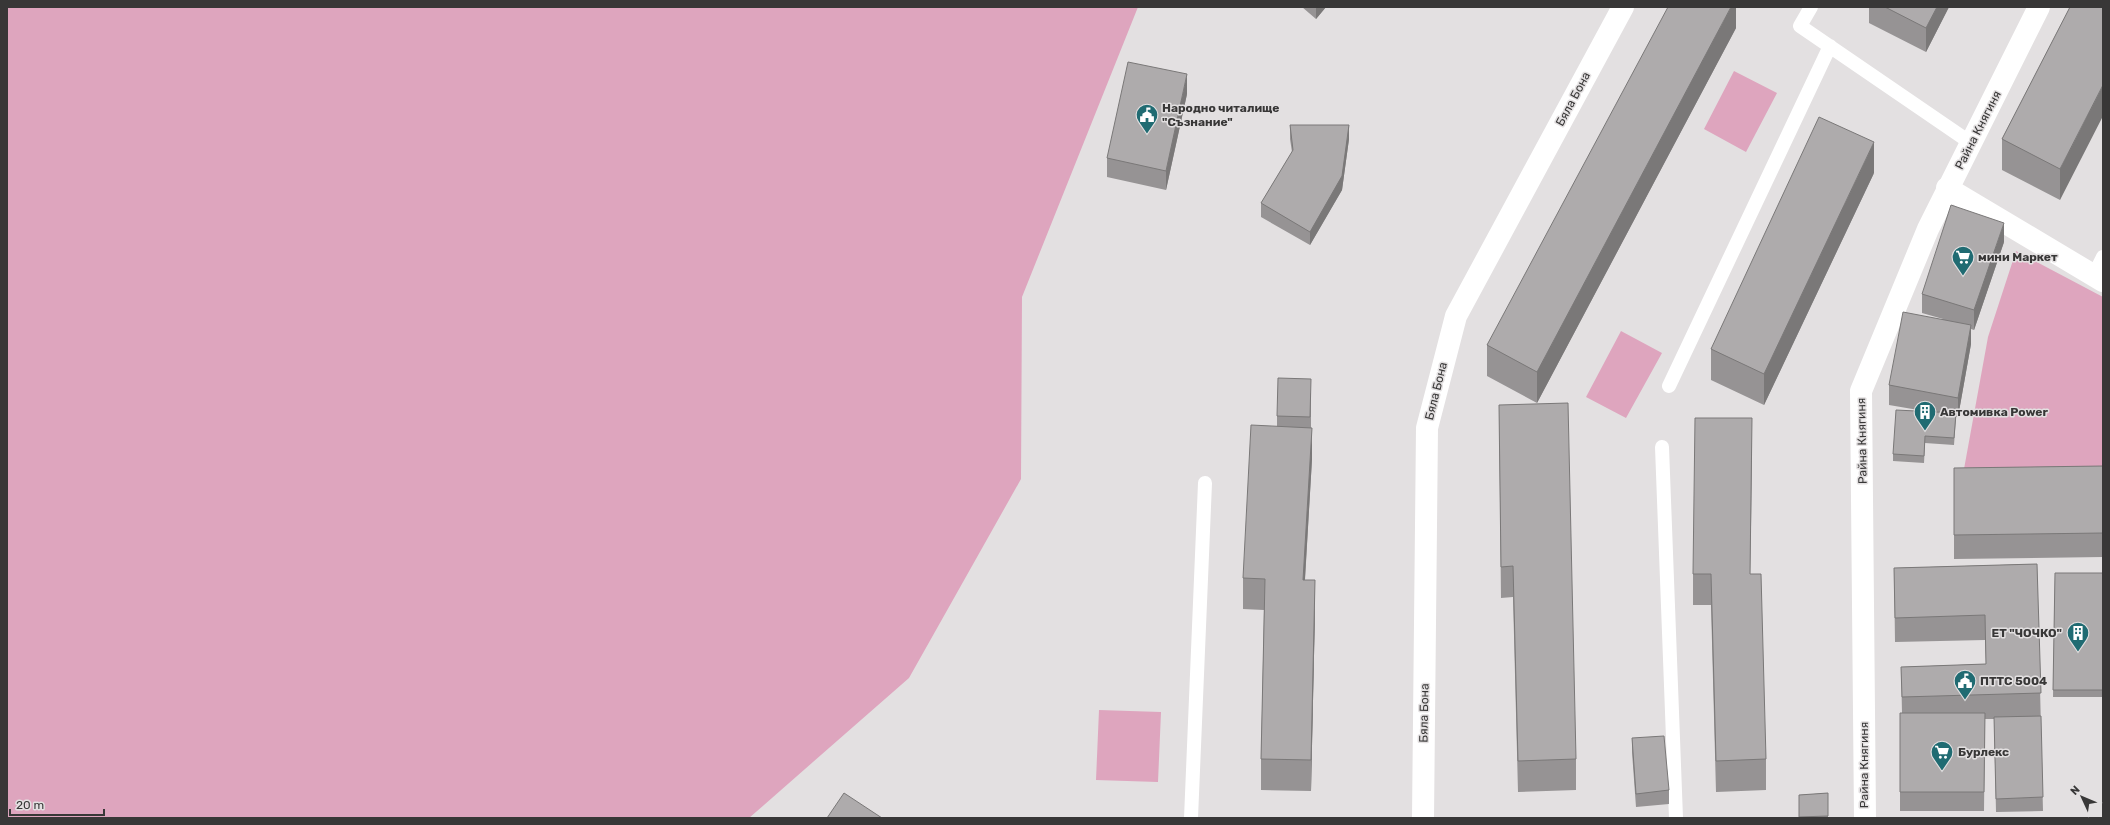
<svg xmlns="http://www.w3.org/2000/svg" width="2110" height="825" font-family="Rubik,sans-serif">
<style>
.green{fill:#dea5be}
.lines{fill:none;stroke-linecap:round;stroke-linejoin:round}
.service{stroke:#fff;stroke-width:14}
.minor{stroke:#fff;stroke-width:22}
.wall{fill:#969394}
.shaded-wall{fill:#7a7878}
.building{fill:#aeabac;stroke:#7a7878}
.labels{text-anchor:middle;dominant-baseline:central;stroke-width:3;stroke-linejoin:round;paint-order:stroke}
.street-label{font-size:12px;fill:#383737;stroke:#e3e0e1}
.poi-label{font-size:12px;font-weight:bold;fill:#383737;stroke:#e3e0e1;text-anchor:start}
</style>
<rect width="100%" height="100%" fill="#e3e0e1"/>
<path class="green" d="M 7,7 L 1138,7 L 1022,297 L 1021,479 L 909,678 L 749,818 L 7,818 Z
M 1734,71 L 1777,93 L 1746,152 L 1704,129 Z
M 2016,251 L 2103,297 L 2103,480 L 1962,480 L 1988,337 Z
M 1621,331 L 1662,353 L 1626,418 L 1586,397 Z
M 1099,710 L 1161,712 L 1158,782 L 1096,780 Z"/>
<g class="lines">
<path class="service" d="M 1811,7 L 1800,26 L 1971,143
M 2094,275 L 2103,257
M 1669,386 L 1830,46
M 1662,447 L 1676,818
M 1191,818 L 1205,483"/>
<path class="minor" d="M 1947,188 L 2103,281
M 1423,818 L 1427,428 L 1456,316 L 1623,7
M 1865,818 L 1861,391 L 1928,229 L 2039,7"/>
</g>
<path class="wall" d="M 1302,7 L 1326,7 L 1316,19 Z
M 1736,7 L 1736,28 L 1537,403 L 1487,376 L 1487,345 Z
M 1869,7 L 1949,7 L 1926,52 L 1869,23 Z
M 2070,7 L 2060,200 L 2002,170 L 2002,139 Z
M 1187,94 L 1166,190 L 1107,177 L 1107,158 Z
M 1290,125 L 1349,139 L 1342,190 L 1310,245 L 1261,217 L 1261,203 L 1292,152 L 1290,139 Z
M 1874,173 L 1764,405 L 1711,380 L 1711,349 Z
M 2004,242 L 1974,330 L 1971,329 L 1971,344 L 1958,417 L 1956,417 L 1954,445 L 1925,443 L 1924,463 L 1893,461 L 1893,454 L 1930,412 L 1889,405 L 1889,385 L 1943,319 L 1922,313 L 1922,294 Z
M 1311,393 L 1311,428 L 1312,459 L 1305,580 L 1315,611 L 1311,791 L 1261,790 L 1261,759 L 1264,610 L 1243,609 L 1243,578 L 1277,426 L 1277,416 Z
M 1499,405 L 1576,759 L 1576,790 L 1518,792 L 1513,597 L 1501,598 Z
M 1752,449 L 1750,574 L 1766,759 L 1766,790 L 1716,792 L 1711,605 L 1693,605 L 1693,574 Z
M 2103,466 L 2103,557 L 1954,559 L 1954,468 Z
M 2037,564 L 2043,811 L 1996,812 L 1994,719 L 1985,719 L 1984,811 L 1900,811 L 1900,713 L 1902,713 L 1901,667 L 1986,664 L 1985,640 L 1895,642 L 1894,568 Z
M 2055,573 L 2103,573 L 2103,697 L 2053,697 Z
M 1632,738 L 1669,790 L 1669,804 L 1636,807 L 1632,752 Z
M 1828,793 L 1828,818 L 1799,818 L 1799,795 Z"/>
<path class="shaded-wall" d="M 1316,7 L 1326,7 L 1316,19 Z
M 1731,7 L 1736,7 L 1736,28 L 1537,403 L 1537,372 Z
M 1937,7 L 1949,7 L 1926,52 L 1926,28 Z
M 1187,74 L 1187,94 L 1166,190 L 1166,171 Z
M 2103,85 L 2103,116 L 2060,200 L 2060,169 Z
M 1349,125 L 1349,139 L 1342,190 L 1310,245 L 1310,232 Z
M 1874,142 L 1874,173 L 1764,405 L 1764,374 Z
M 2004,223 L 2004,242 L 1974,330 L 1974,310 Z
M 1971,325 L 1971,344 L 1958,417 L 1958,398 Z
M 1752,418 L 1752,449 L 1750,605 Z
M 1312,428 L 1312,459 L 1303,611 L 1303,580 Z
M 1315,580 L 1315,611 L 1311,791 L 1311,760 Z"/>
<path class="building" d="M 1668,7 L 1731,7 L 1537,372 L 1487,345 Z
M 1885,7 L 1937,7 L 1926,28 Z
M 2070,7 L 2103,7 L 2103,85 L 2060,169 L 2002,139 Z
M 1128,62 L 1187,74 L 1166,171 L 1107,158 Z
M 1819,117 L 1874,142 L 1764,374 L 1711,349 Z
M 1290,125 L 1349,125 L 1342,176 L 1310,232 L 1261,203 L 1293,150 Z
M 1951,205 L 2004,223 L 1974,310 L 1922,294 Z
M 1903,312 L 1971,325 L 1958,398 L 1889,385 Z
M 1278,378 L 1311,379 L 1310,417 L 1277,416 Z
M 1568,403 L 1576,759 L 1518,761 L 1513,566 L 1501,567 L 1499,405 Z
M 1896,410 L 1956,413 L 1954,438 L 1925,436 L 1924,456 L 1893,454 Z
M 1695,418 L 1752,418 L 1750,574 L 1761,574 L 1766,759 L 1716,761 L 1711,574 L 1693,574 Z
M 1251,425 L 1312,428 L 1303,580 L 1315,580 L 1311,760 L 1261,759 L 1265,579 L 1243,578 Z
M 2103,466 L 2103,533 L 1954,535 L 1954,468 Z
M 2037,564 L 2041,693 L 1902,697 L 1901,667 L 1986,664 L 1985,615 L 1895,618 L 1894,568 Z
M 2055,573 L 2103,573 L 2103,690 L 2053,690 Z
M 1900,713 L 1985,713 L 1984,792 L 1900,792 Z
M 2041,716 L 2043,797 L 1996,799 L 1994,717 Z
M 1664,736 L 1669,790 L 1636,794 L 1632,738 Z
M 844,793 L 882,818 L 827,818 Z
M 1828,793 L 1828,816 L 1799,817 L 1799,795 Z"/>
<defs>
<g id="civic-pin" transform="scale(1.15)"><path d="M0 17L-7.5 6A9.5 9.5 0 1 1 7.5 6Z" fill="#206b72" stroke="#e3e0e1"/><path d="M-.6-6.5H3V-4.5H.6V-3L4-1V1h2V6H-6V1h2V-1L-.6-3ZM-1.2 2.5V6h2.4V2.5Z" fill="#fff"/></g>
<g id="supermarket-pin" transform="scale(1.15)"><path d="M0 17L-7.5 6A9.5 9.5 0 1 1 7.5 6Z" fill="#206b72" stroke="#e3e0e1"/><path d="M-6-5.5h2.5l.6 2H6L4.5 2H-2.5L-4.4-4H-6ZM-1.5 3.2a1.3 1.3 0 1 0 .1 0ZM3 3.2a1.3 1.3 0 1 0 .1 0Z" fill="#fff"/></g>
<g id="building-pin" transform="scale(1.15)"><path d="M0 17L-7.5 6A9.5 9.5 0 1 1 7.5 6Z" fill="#206b72" stroke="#e3e0e1"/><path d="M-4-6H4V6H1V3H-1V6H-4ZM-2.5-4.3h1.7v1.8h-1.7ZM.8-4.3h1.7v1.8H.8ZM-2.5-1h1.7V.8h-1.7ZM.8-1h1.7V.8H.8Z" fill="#fff"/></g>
</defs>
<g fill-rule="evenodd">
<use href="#civic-pin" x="1147" y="115"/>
<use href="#supermarket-pin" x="1963" y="257"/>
<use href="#building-pin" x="1925" y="412"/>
<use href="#building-pin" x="2078" y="633"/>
<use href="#civic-pin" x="1965" y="681"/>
<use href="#supermarket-pin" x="1942" y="752"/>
</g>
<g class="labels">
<g class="street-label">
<text transform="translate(1573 99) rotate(-62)">Бяла Бона</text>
<text transform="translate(1978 130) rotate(-63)">Райна Княгиня</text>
<text transform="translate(1436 391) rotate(-76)">Бяла Бона</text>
<text transform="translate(1862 441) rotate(-91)">Райна Княгиня</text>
<text transform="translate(1424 713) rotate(-89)">Бяла Бона</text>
<text transform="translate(1864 765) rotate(-90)">Райна Княгиня</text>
</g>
<g class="poi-label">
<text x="1162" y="108">Народно читалище<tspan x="1162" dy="14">"Съзнание"</tspan></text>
<text x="1978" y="257">мини Маркет</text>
<text x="1940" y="412">Автомивка Power</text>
<text x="2062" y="633" text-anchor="end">ЕТ "ЧОЧКО"</text>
<text x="1980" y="681">ПТТС 5004</text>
<text x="1958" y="752">Бурлекс</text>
</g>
</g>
<rect width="2110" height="825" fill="none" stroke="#383737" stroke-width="16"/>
<g transform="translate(2082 797) rotate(314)" stroke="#e3e0e1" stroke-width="3" paint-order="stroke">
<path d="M0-3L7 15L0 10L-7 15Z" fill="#383737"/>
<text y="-6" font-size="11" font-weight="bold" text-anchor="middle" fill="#383737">N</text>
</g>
<path d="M10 809v6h94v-6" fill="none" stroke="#383737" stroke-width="2"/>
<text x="16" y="809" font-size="12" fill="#383737" stroke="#e3e0e1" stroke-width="3" paint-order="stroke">20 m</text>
</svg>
